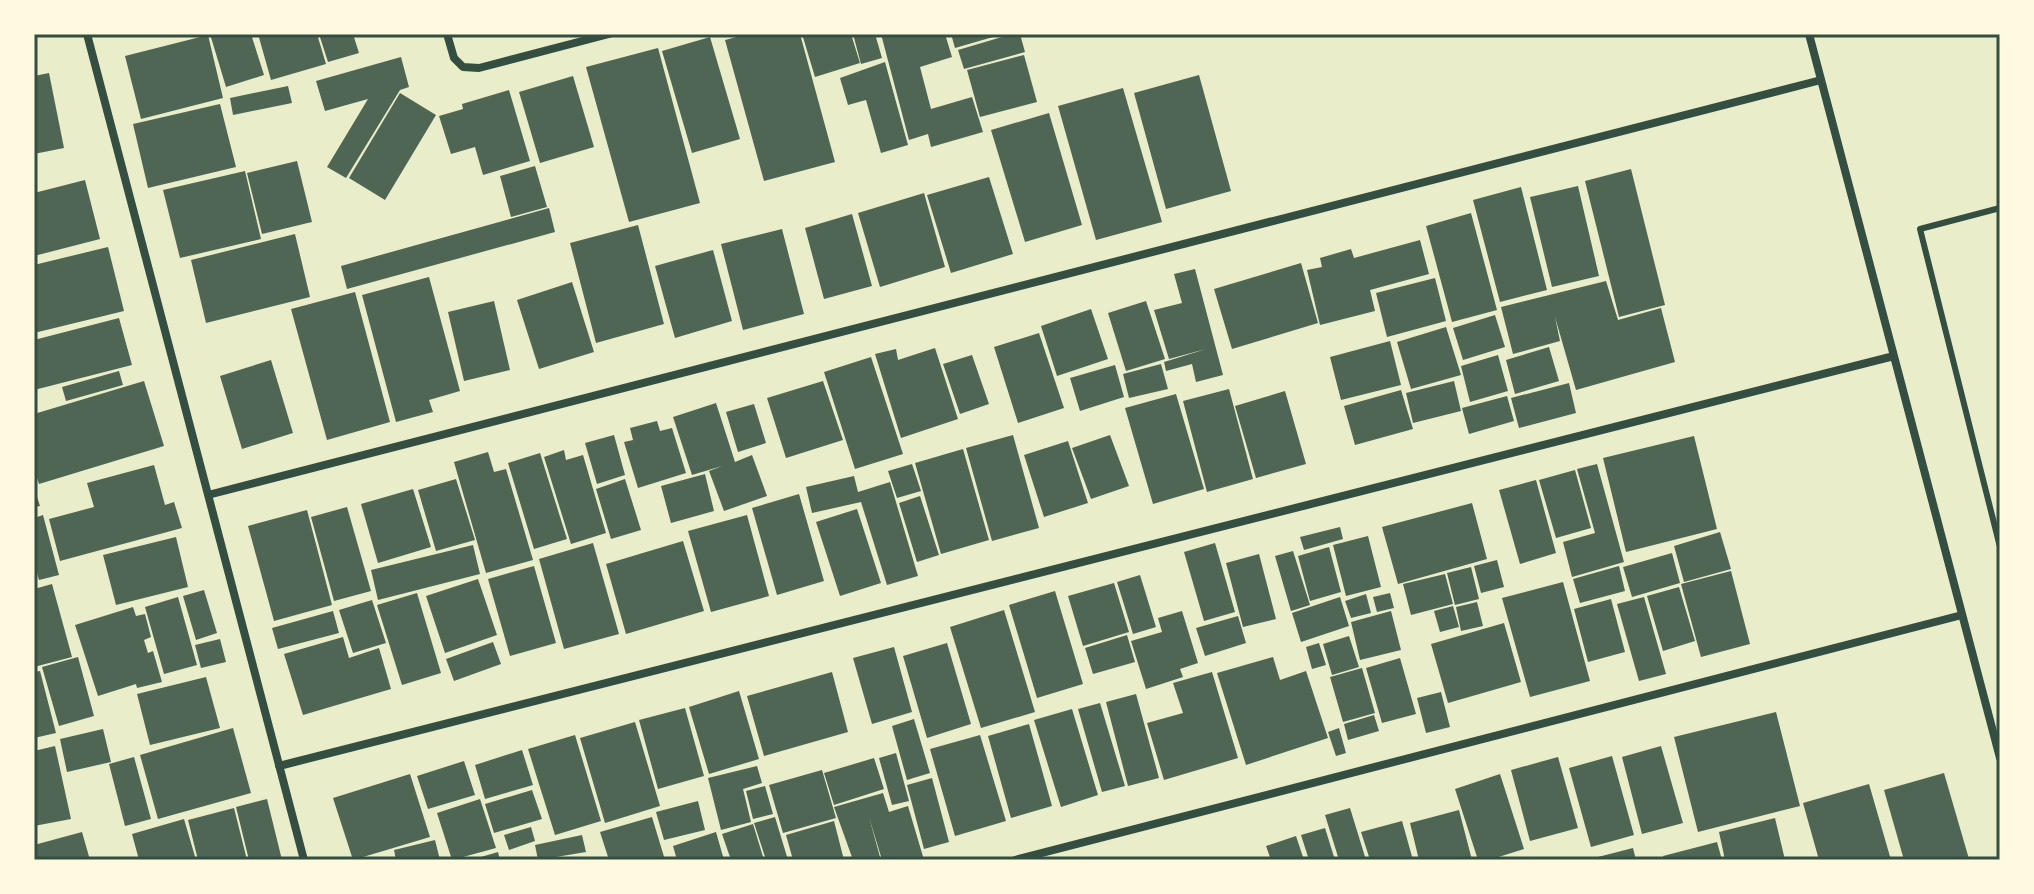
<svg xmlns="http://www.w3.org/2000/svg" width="2034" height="894" font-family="Signika,sans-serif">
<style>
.building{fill:#4f6655}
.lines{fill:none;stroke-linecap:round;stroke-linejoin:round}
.service{stroke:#344e41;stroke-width:6}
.minor{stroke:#344e41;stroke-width:8}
.neatline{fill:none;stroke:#344e41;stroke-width:3}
</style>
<rect width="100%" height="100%" fill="#e9edc9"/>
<path class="building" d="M 210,34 L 251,34 L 264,75 L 226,87 Z
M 258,34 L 317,34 L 326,64 L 271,80 Z
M 319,34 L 353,34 L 359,53 L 328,62 Z
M 748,34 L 800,34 L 835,162 L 764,181 L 725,40 Z
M 802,34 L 851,34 L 860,63 L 815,77 Z
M 853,34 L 875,34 L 882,58 L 861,64 Z
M 881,34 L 945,34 L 952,57 L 920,67 L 931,109 L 972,97 L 983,132 L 931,147 L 928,134 L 909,140 Z
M 951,34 L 1000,34 L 1000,35 L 955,48 Z
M 1012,34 L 1020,34 L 1025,52 L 964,69 L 958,50 Z
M 208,35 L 223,98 L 141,119 L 125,56 Z
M 710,37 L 740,139 L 692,153 L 662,51 Z
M 658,48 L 700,203 L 629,222 L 586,67 Z
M 1024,55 L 1037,102 L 980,117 L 967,70 Z
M 401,57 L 409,87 L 400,90 L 346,178 L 327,167 L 368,99 L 325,111 L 316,81 Z
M 885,62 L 908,145 L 881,153 L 866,100 L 848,105 L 840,78 Z
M 49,73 L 64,148 L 34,154 L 34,76 Z
M 1199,75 L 1231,191 L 1166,209 L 1134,93 Z
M 573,76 L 594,147 L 540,163 L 519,92 Z
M 288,86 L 292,103 L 233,115 L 230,98 Z
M 1123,88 L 1162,222 L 1096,240 L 1058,106 Z
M 509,90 L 530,161 L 483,175 L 475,147 L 451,154 L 439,116 L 463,109 L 462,104 Z
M 400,93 L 436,115 L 385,200 L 349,178 Z
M 220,104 L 236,167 L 148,188 L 133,124 Z
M 1049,113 L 1082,225 L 1025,242 L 991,130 Z
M 297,161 L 312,222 L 262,234 L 247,173 Z
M 535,166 L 547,207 L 511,217 L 500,176 Z
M 1631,169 L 1665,305 L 1619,317 L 1585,181 Z
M 245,171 L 261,239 L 180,258 L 163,190 Z
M 989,177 L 1013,254 L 951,273 L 927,195 Z
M 85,180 L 100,239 L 34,256 L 34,193 Z
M 1578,186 L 1599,276 L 1552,287 L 1530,197 Z
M 1521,187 L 1547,290 L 1500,302 L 1473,200 Z
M 924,193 L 945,267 L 880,287 L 858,213 Z
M 549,208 L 555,232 L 347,289 L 341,266 Z
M 1471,213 L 1497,310 L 1452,322 L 1426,226 Z
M 852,214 L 872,286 L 824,299 L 805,228 Z
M 638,225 L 664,324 L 596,343 L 570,243 Z
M 782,229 L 804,314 L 743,330 L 721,244 Z
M 295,234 L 310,297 L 206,323 L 191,260 Z
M 1420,240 L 1429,274 L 1370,290 L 1375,311 L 1320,325 L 1307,270 L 1322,267 L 1320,258 L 1351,249 L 1354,258 Z
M 108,247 L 124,311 L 34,333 L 34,265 Z
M 713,250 L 732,321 L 675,338 L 655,266 Z
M 1301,263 L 1318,323 L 1232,349 L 1214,289 Z
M 1195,269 L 1223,375 L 1196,382 L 1192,364 L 1166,371 L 1164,362 L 1206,349 L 1169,359 L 1154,310 L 1182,303 L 1174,274 Z
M 429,277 L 460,391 L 429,400 L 433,412 L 396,422 L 362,295 Z
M 1435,278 L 1446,321 L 1387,337 L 1376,293 Z
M 1606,281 L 1618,320 L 1661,308 L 1675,362 L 1576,390 L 1555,317 L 1560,341 L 1513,354 L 1501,307 Z
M 572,282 L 594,352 L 539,369 L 517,300 Z
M 355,292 L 390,422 L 327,440 L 291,309 Z
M 494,301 L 510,370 L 464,381 L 448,312 Z
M 1146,301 L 1165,359 L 1126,371 L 1108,313 Z
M 1091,309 L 1108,359 L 1057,376 L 1041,326 Z
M 1495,315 L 1505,347 L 1463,360 L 1453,328 Z
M 119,318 L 132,365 L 34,390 L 34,340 Z
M 1446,327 L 1461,375 L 1411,389 L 1397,342 Z
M 1039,333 L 1064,408 L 1018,423 L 994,347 Z
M 1390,341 L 1401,385 L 1341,400 L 1330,357 Z
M 1549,347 L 1559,381 L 1515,394 L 1506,360 Z
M 935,348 L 958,419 L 901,438 L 875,354 L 896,349 L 898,360 Z
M 972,355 L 989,404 L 960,414 L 943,364 Z
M 1498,355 L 1508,391 L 1470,402 L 1461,366 Z
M 871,357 L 903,454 L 855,469 L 824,372 Z
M 271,360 L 293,433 L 242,449 L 220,376 Z
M 1161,364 L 1168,389 L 1129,398 L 1123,374 Z
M 1115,365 L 1124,397 L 1080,411 L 1070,378 Z
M 119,371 L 123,385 L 66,401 L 62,387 Z
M 144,381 L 164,446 L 39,484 L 34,468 L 34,414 Z
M 823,381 L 843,440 L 786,458 L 767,398 Z
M 1454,381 L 1461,411 L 1413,423 L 1406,393 Z
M 1569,383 L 1576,413 L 1519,428 L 1511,398 Z
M 1229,389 L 1253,479 L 1207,492 L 1183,401 Z
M 1401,390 L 1413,429 L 1355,445 L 1344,406 Z
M 1285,391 L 1306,464 L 1256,478 L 1235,406 Z
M 1176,394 L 1204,489 L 1153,504 L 1125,408 Z
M 1507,396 L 1514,421 L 1469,434 L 1462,408 Z
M 716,403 L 735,462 L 752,455 L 767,496 L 724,511 L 709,471 L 722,466 L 692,475 L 673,417 Z
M 754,404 L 766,443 L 738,452 L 726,412 Z
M 657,421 L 660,431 L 672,428 L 686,473 L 638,488 L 624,442 L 633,440 L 630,428 Z
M 614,435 L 625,475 L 597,484 L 585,443 Z
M 1013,435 L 1039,528 L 992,541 L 966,448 Z
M 1110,435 L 1129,486 L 1091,499 L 1072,448 Z
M 1694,436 L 1717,529 L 1626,552 L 1603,458 Z
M 1068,441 L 1088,503 L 1044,517 L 1024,455 Z
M 963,449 L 989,540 L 941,554 L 915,463 Z
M 564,450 L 566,460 L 583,455 L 606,533 L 571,544 L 544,457 Z
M 488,452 L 494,472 L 506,469 L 533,560 L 486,573 L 454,462 Z
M 540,453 L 567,539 L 534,549 L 508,463 Z
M 912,464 L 921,491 L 897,498 L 888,471 Z
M 1597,464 L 1624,562 L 1572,577 L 1563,542 L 1595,533 L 1577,469 Z
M 154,465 L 165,505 L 174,502 L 182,528 L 60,561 L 49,519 L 94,507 L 87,483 Z
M 1575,470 L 1591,528 L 1556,538 L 1539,480 Z
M 705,474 L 714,511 L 671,523 L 661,486 Z
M 854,476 L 858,492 L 890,482 L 918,576 L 887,585 L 861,502 L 812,513 L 806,487 Z
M 456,479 L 475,540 L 436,551 L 418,490 Z
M 625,479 L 641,530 L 611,539 L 596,489 Z
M 1536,480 L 1556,553 L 1520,564 L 1499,490 Z
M 34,487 L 40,506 L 34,507 Z
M 413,489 L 431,547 L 378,563 L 361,504 Z
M 799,494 L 824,581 L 777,595 L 752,508 Z
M 920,496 L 939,555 L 917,562 L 899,503 Z
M 1472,503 L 1487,559 L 1398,584 L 1382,527 Z
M 347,507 L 371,591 L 334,601 L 311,517 Z
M 857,509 L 881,583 L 840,596 L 816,522 Z
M 307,510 L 332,605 L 274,621 L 248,526 Z
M 43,515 L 59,575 L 39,580 L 34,562 L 34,518 Z
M 747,515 L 769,596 L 711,612 L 688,531 Z
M 1340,527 L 1343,539 L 1304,550 L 1300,537 Z
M 1720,532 L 1731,569 L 1684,582 L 1674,546 Z
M 1368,536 L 1381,587 L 1346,596 L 1333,545 Z
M 176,537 L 188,587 L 116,605 L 103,555 Z
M 683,541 L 704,611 L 626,634 L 606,564 Z
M 593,543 L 619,634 L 564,649 L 539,559 Z
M 1215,543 L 1235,612 L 1204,621 L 1184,552 Z
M 473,545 L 480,574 L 378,600 L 371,570 Z
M 1329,547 L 1341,592 L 1310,601 L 1298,556 Z
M 1293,551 L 1310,605 L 1291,611 L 1275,556 Z
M 1672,553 L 1680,583 L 1632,597 L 1623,567 Z
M 1259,554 L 1276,619 L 1243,627 L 1226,563 Z
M 1497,560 L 1504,587 L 1481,593 L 1474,566 Z
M 534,566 L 556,643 L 510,656 L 488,579 Z
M 1619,566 L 1625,591 L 1580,603 L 1573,579 Z
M 1471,567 L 1479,599 L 1455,605 L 1447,573 Z
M 1731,571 L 1750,644 L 1701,657 L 1681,584 Z
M 1445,574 L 1453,604 L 1411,615 L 1403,584 Z
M 1140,575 L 1156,627 L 1133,634 L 1117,582 Z
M 478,579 L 497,635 L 445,653 L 426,596 Z
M 1563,582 L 1590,681 L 1530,697 L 1502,598 Z
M 1114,583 L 1129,632 L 1083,646 L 1068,596 Z
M 52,584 L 72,657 L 34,667 L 34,589 Z
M 1679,587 L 1695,641 L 1663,651 L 1647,596 Z
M 204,590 L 217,633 L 196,640 L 183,596 Z
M 1055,591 L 1083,684 L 1037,698 L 1009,605 Z
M 417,593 L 441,673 L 402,685 L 377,605 Z
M 1390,593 L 1394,608 L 1377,612 L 1373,597 Z
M 1366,594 L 1371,613 L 1351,618 L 1345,601 Z
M 178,597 L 197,665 L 164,674 L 145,607 Z
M 1340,597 L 1349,626 L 1301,642 L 1292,613 Z
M 1644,597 L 1666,674 L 1639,681 L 1617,604 Z
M 1611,599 L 1625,652 L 1588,662 L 1574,609 Z
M 372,600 L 386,643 L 353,653 L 339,610 Z
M 1477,602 L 1483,626 L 1461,631 L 1456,607 Z
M 1453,606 L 1459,627 L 1440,632 L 1434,611 Z
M 133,607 L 136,616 L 145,614 L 151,637 L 144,640 L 148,653 L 153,651 L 162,682 L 137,688 L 136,684 L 98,696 L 75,625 Z
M 1004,610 L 1035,712 L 981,728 L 950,627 Z
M 333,611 L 339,633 L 278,649 L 272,628 Z
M 1182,611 L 1198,663 L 1180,669 L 1183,677 L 1146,689 L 1131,641 L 1162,632 L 1158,618 Z
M 1391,611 L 1401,650 L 1360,660 L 1351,622 Z
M 1238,616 L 1246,643 L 1205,656 L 1196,628 Z
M 1504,623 L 1521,682 L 1448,703 L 1431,644 Z
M 1127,635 L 1135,662 L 1093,674 L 1085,648 Z
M 1349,636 L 1359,667 L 1332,675 L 1323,644 Z
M 343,637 L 349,658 L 379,648 L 391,689 L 303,715 L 284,654 Z
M 220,639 L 226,662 L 201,668 L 195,645 Z
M 493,642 L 501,664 L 454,681 L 446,659 Z
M 947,643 L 971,724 L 927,738 L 903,656 Z
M 1319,643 L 1326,665 L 1312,669 L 1306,647 Z
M 894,647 L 912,712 L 872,724 L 853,658 Z
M 78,657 L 94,716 L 59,726 L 42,667 Z
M 1273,657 L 1280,680 L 1306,671 L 1328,738 L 1246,765 L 1217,673 Z
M 1400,658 L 1416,714 L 1382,723 L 1366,668 Z
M 1362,668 L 1375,713 L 1343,722 L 1330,677 Z
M 40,671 L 56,733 L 34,738 L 34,672 Z
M 832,672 L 848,732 L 764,756 L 747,696 Z
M 1212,672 L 1238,758 L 1164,780 L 1147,723 L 1183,713 L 1173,683 Z
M 206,677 L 220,728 L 150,745 L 137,694 Z
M 739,691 L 759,759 L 709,774 L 689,707 Z
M 1441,692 L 1450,727 L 1426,733 L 1417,698 Z
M 1136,694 L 1159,778 L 1128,786 L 1106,702 Z
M 1100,703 L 1125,786 L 1102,792 L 1078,709 Z
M 685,708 L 704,776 L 658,789 L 639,720 Z
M 1072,709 L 1098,795 L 1061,807 L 1034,720 Z
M 1776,712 L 1800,806 L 1698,832 L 1674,737 Z
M 1374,715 L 1379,731 L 1348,740 L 1344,724 Z
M 914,719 L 930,773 L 907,780 L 892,726 Z
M 635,722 L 660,806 L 605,823 L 580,738 Z
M 1029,724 L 1052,806 L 1011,818 L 988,736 Z
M 233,728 L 251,793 L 158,819 L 140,755 Z
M 1339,728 L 1346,753 L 1336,756 L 1328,732 Z
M 103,729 L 111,762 L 67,772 L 60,739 Z
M 575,735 L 601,821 L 555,835 L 528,749 Z
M 980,735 L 1006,821 L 955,836 L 930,749 Z
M 55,746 L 71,819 L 34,826 L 34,751 Z
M 1661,746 L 1683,823 L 1642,834 L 1622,757 Z
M 522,750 L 533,785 L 485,799 L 475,765 Z
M 896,753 L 909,801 L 892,805 L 879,758 Z
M 1612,756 L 1634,835 L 1591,847 L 1569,768 Z
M 134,757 L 151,819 L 125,826 L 109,764 Z
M 1558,757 L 1578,828 L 1530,841 L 1511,770 Z
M 874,758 L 884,789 L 834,805 L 824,773 Z
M 464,761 L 475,795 L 428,809 L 417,776 Z
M 757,766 L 762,783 L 743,789 L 751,822 L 721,830 L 708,778 Z
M 822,770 L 836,818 L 783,833 L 769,785 Z
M 1944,773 L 1969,859 L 1904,860 L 1884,790 Z
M 410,774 L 430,837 L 353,860 L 333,798 Z
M 1500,774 L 1524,849 L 1489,860 L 1478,860 L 1455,789 Z
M 932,778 L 949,842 L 924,849 L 907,785 Z
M 1869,784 L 1891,860 L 1819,860 L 1803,803 Z
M 765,786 L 773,814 L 753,819 L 746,791 Z
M 532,790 L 542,819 L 494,833 L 485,804 Z
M 883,793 L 889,812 L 908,806 L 924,860 L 882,860 L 869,817 L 880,857 L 853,860 L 834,807 Z
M 267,799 L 282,860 L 249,860 L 236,807 Z
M 480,799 L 496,848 L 452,860 L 437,813 Z
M 698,801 L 705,830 L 664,840 L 656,812 Z
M 234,808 L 247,860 L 198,860 L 188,820 Z
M 1350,808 L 1366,860 L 1339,860 L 1325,815 Z
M 1459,810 L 1472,860 L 1419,860 L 1410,823 Z
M 652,817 L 665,860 L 609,860 L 600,832 Z
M 775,817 L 788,860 L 766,860 L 754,823 Z
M 1775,818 L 1785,860 L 1725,860 L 1719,832 Z
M 184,819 L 196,860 L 139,860 L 132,834 Z
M 834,821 L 844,860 L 793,860 L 786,835 Z
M 1402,821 L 1413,860 L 1370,860 L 1361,832 Z
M 753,824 L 764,860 L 731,860 L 722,834 Z
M 531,827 L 535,841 L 509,850 L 504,835 Z
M 1325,828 L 1335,860 L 1309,860 L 1301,835 Z
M 82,832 L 90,860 L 34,860 L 34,845 Z
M 716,832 L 724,860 L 677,860 L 673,846 Z
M 582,835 L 586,852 L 538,860 L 535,845 Z
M 1296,836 L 1304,860 L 1271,860 L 1266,846 Z
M 435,840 L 440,860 L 396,860 L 394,850 Z
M 1717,842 L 1722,860 L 1665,860 L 1663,856 Z
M 1633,848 L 1636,860 L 1590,860 L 1590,859 Z
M 498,852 L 500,860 L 474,860 L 474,859 Z"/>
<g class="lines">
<path class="service" d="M 2000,208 L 1920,229 L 2000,547"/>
<path class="minor" d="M 87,34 L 304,860
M 447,34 L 454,58 L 463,67 L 479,68 L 609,34
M 1809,34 L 2000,758
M 208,495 L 1821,80
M 279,766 L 1894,356
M 1015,860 L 1962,615"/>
</g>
<rect width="2034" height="894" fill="none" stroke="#fefae0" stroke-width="72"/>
<rect x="36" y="36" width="1962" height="822" class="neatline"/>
</svg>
